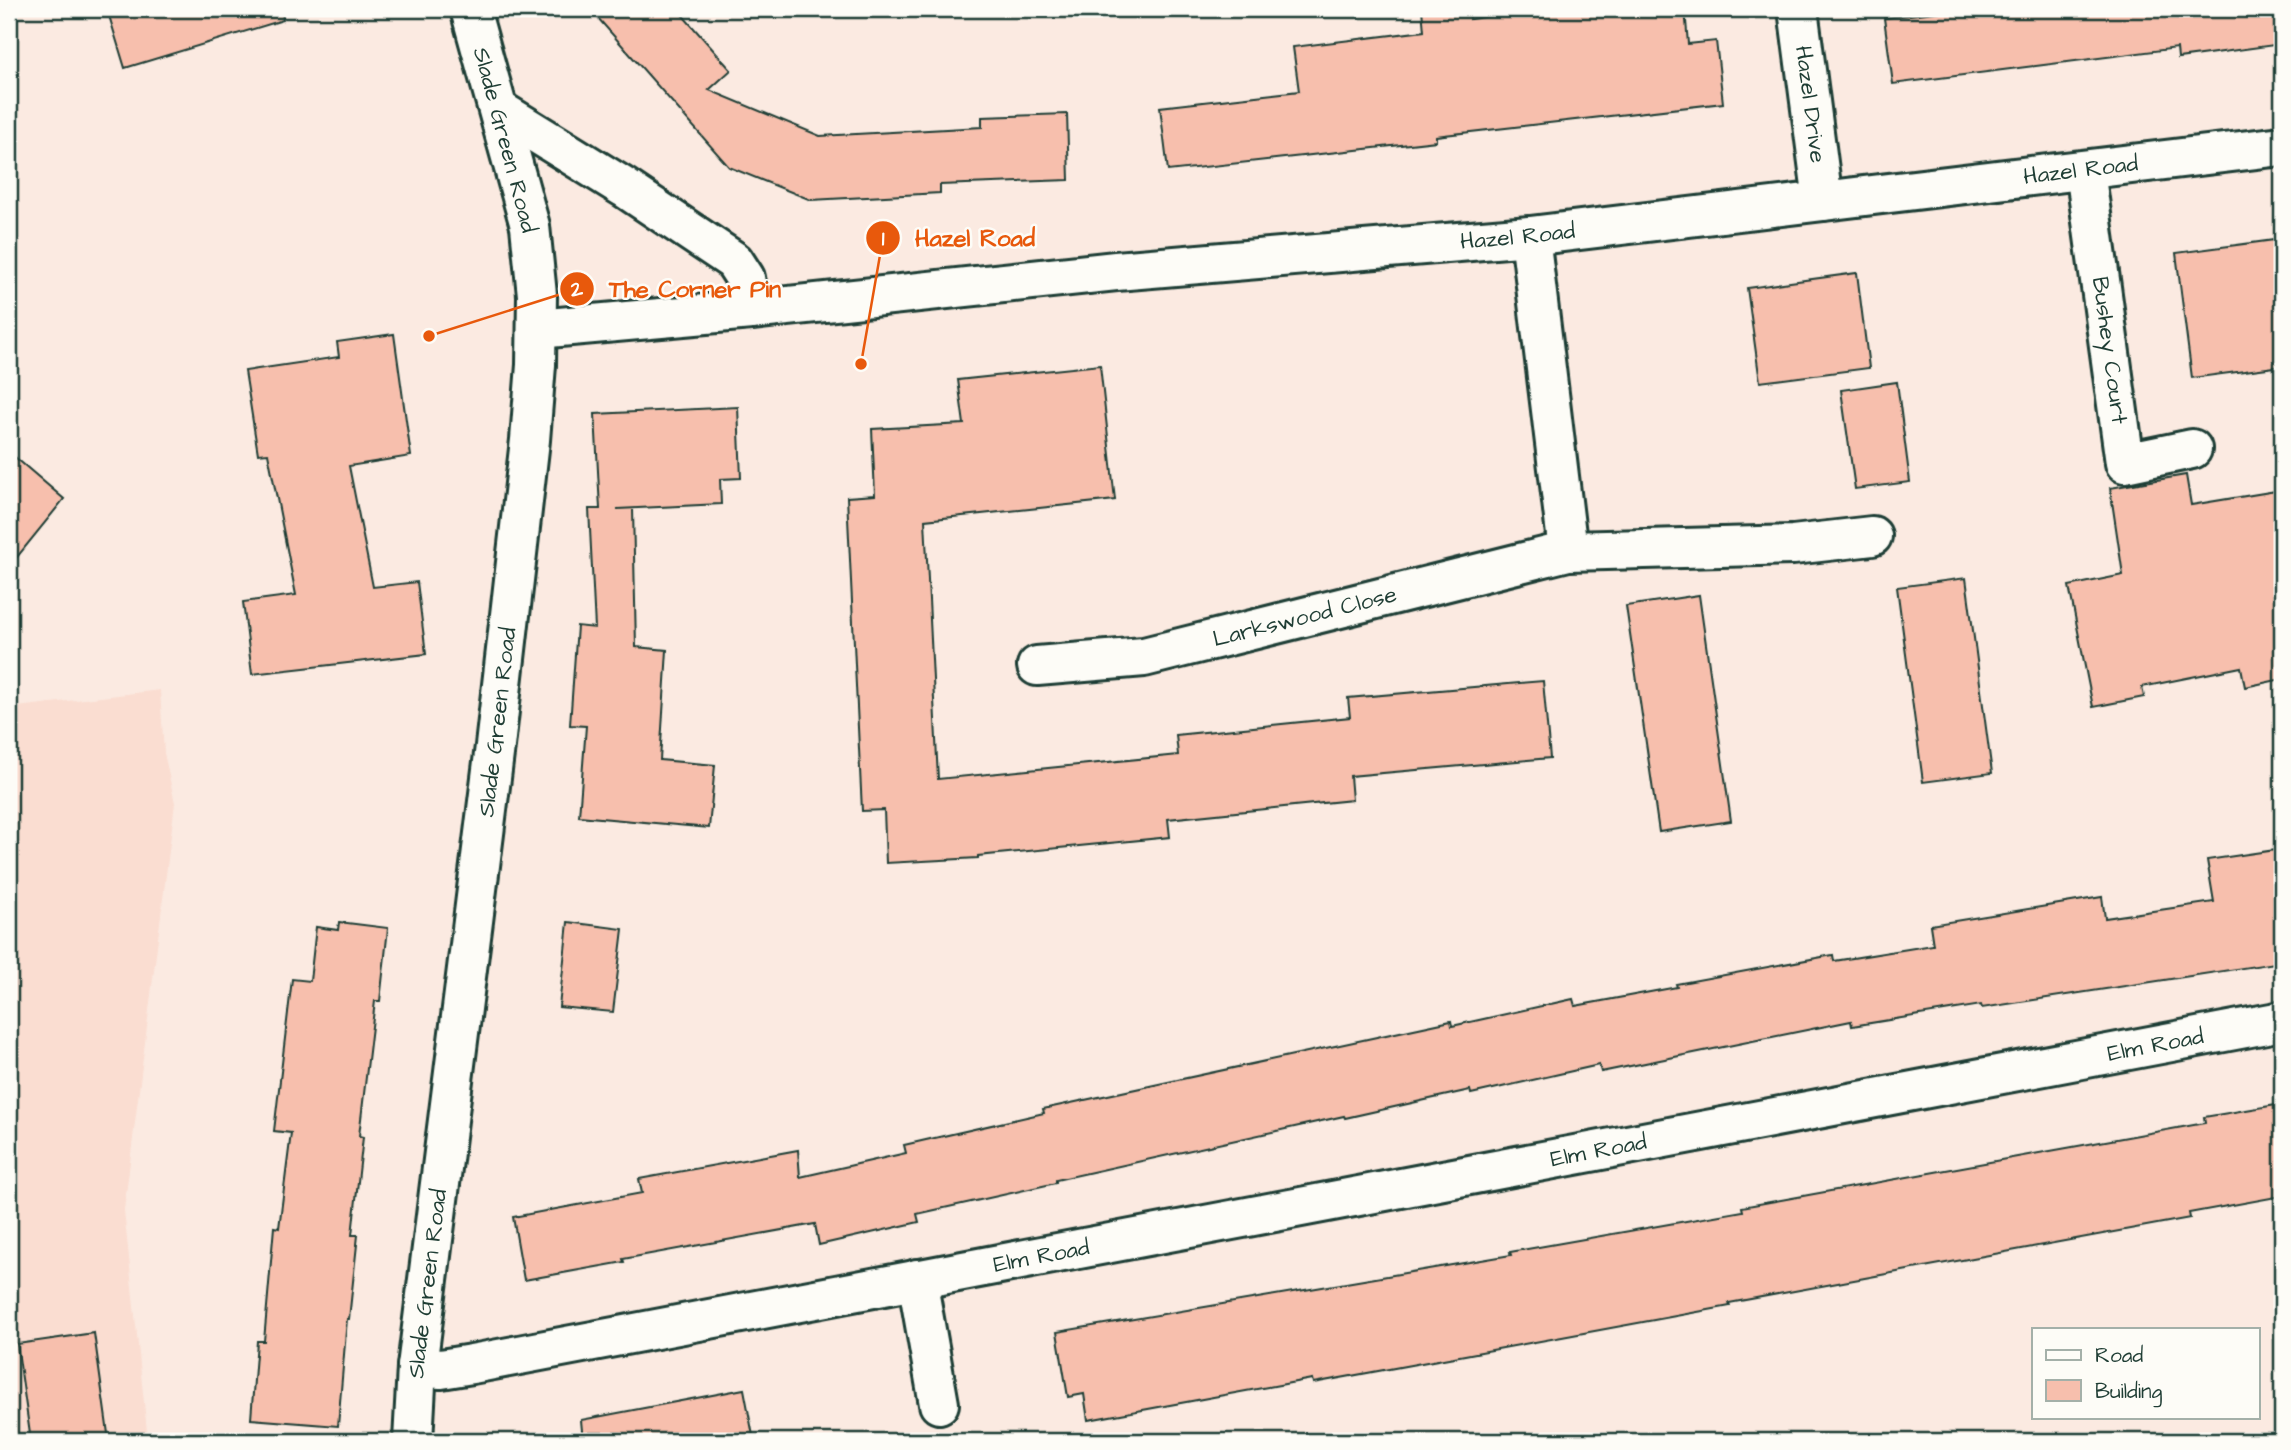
<svg xmlns="http://www.w3.org/2000/svg" width="2291" height="1450" font-family="'Architects Daughter',sans-serif">
<style>
.built{fill:#faddd1}
.building{fill:#f7bfad;stroke:#1f3d34;stroke-width:2}
.lines{fill:none;stroke-linecap:round;stroke-linejoin:round}
.street-casing{stroke:#1f3d34;stroke-width:44}
.secondary-casing{stroke:#1f3d34;stroke-width:44}
.street{stroke:#fdfcf7;stroke-width:38}
.secondary{stroke:#fdfcf7;stroke-width:38}
.labels{text-anchor:middle;dominant-baseline:central;stroke-width:5;stroke-linejoin:round;paint-order:stroke}
.street-label{font-size:23px;fill:#1f3d34;stroke:#fdfcf7}
.leader{fill:none;stroke:#e8590c;stroke-width:2.5}
.callout-dot{fill:#e8590c;stroke:#fdfcf7;stroke-width:2.5}
.mark-label{font-size:21px;text-anchor:middle;font-weight:bold;fill:#fff}
.callout-label{font-size:24px;text-anchor:middle;font-weight:bold;fill:#e8590c;stroke:#fdfcf7;stroke-width:5;stroke-linejoin:round;paint-order:stroke}
</style>
<rect width="100%" height="100%" fill="#fbeae1"/>
<filter id="ink" filterUnits="userSpaceOnUse"><feTurbulence type="fractalNoise" baseFrequency=".0143" numOctaves="2"/><feDisplacementMap in="SourceGraphic" scale="14" xChannelSelector="R" yChannelSelector="G"/><feConvolveMatrix kernelMatrix="1 2 1 2 8 2 1 2 1" color-interpolation-filters="sRGB"/></filter>
<g filter="url(#ink)">
<path class="built" d="M 160,690 L 164,753 L 175,803 L 124,1210 L 148,1441 L 9,1441 L 9,708 Z"/>
<path class="building" d="M 107,9 L 282,9 L 283,20 L 125,68 Z
M 590,9 L 677,9 L 731,70 L 709,90 L 820,136 L 982,127 L 982,117 L 1067,114 L 1069,180 L 940,185 L 940,193 L 811,200 L 729,167 Z
M 1422,9 L 1469,9 L 1470,19 L 1542,9 L 1685,9 L 1688,44 L 1716,41 L 1723,103 L 1436,136 L 1436,141 L 1168,171 L 1160,107 L 1299,91 L 1293,47 L 1424,31 Z
M 1961,9 L 2282,9 L 2282,44 L 2178,58 L 2177,48 L 1893,84 L 1884,18 Z
M 2282,239 L 2282,366 L 2192,378 L 2176,253 Z
M 1857,273 L 1869,368 L 1760,382 L 1747,288 Z
M 394,334 L 411,456 L 349,466 L 373,587 L 417,582 L 426,654 L 252,674 L 243,602 L 296,595 L 268,453 L 258,454 L 245,371 L 339,357 L 337,342 Z
M 1100,365 L 1115,500 L 925,520 L 938,779 L 1178,755 L 1176,735 L 1350,717 L 1348,698 L 1543,681 L 1550,758 L 1350,776 L 1352,800 L 1168,819 L 1170,837 L 978,856 L 978,858 L 886,863 L 884,810 L 862,811 L 847,497 L 875,495 L 872,429 L 964,424 L 958,380 Z
M 1897,382 L 1910,482 L 1855,489 L 1841,390 Z
M 738,407 L 741,478 L 720,479 L 721,504 L 617,509 L 633,509 L 636,647 L 667,650 L 660,760 L 715,765 L 709,828 L 579,816 L 586,726 L 570,725 L 577,626 L 595,628 L 589,509 L 600,509 L 595,414 Z
M 9,452 L 64,499 L 9,567 Z
M 2186,475 L 2191,505 L 2282,490 L 2282,679 L 2245,687 L 2241,667 L 2142,687 L 2144,697 L 2093,707 L 2069,586 L 2123,575 L 2110,488 Z
M 1966,578 L 1992,773 L 1923,782 L 1897,587 Z
M 1699,595 L 1731,821 L 1659,832 L 1626,606 Z
M 2282,849 L 2282,962 L 1982,1008 L 1981,1005 L 1852,1026 L 1851,1021 L 1601,1072 L 1599,1065 L 1471,1094 L 1470,1090 L 1345,1118 L 1344,1116 L 1056,1180 L 1056,1183 L 917,1214 L 919,1222 L 819,1245 L 815,1224 L 623,1259 L 624,1262 L 524,1280 L 513,1217 L 642,1193 L 639,1179 L 798,1150 L 800,1177 L 906,1153 L 904,1145 L 1044,1113 L 1043,1109 L 1451,1021 L 1452,1026 L 1573,999 L 1575,1006 L 1677,987 L 1676,984 L 1833,955 L 1834,961 L 1933,945 L 1930,925 L 2102,897 L 2105,918 L 2214,902 L 2207,860 Z
M 339,922 L 388,928 L 380,1001 L 375,1001 L 359,1136 L 363,1137 L 352,1235 L 358,1235 L 349,1319 L 347,1319 L 338,1426 L 251,1419 L 257,1341 L 264,1341 L 274,1227 L 279,1228 L 291,1133 L 274,1131 L 292,979 L 310,981 L 316,927 L 338,930 Z
M 568,922 L 623,929 L 613,1012 L 559,1007 Z
M 2282,1104 L 2282,1196 L 2189,1213 L 2190,1218 L 1729,1303 L 1730,1306 L 1313,1383 L 1312,1379 L 1088,1420 L 1084,1394 L 1068,1397 L 1057,1332 L 1511,1255 L 1510,1252 L 1743,1211 L 1742,1207 L 2205,1123 L 2204,1117 Z
M 94,1333 L 109,1441 L 31,1441 L 17,1344 Z
M 744,1389 L 754,1441 L 583,1441 L 581,1420 Z"/>
<g class="lines">
<g class="street-casing">
<g id="street">
<path id="s1" d="M 1798,9 L 1823,201"/>
<path d="M 499,110 L 625,188 L 734,261 L 745,278 L 751,310"/>
<path id="s2" d="M 2085,170 L 2125,463 L 2192,449"/>
<path d="M 1530,236 L 1568,551"/>
<path id="s3" d="M 537,329 L 751,310 L 1116,271 L 1530,236 L 2282,146"/>
<path id="s4" d="M 1037,666 L 1144,657 L 1568,551 L 1793,545 L 1872,536"/>
<path d="M 917,1279 L 939,1404"/>
<path id="s5" d="M 417,1367 L 441,1369 L 472,1364 L 2282,1021"/>
</g>
</g>
<g class="secondary-casing">
<g id="secondary">
<path id="s6" d="M 413,1441 L 417,1367 L 495,746 L 530,440 L 536,365 L 537,295 L 530,226 L 470,9"/>
</g>
</g>
<use href="#street" class="street"/>
<use href="#secondary" class="secondary"/>
</g>
</g>
<g class="labels">
<g class="street-label">
<text stroke="none"><textPath href="#s1" startOffset="96">Hazel Drive</textPath></text>
<text transform="translate(505 140) rotate(75)">Slade Green Road</text>
<text stroke="none"><textPath href="#s3" startOffset="1552">Hazel Road</textPath></text>
<text stroke="none"><textPath href="#s3" startOffset="985">Hazel Road</textPath></text>
<text stroke="none"><textPath href="#s2" startOffset="182">Bushey Court</textPath></text>
<text stroke="none"><textPath href="#s4" startOffset="273">Larkswood Close</textPath></text>
<text stroke="none"><textPath href="#s6" startOffset="724">Slade Green Road</textPath></text>
<text stroke="none"><textPath href="#s5" startOffset="1769">Elm Road</textPath></text>
<text stroke="none"><textPath href="#s5" startOffset="1202">Elm Road</textPath></text>
<text stroke="none"><textPath href="#s5" startOffset="635">Elm Road</textPath></text>
<text stroke="none"><textPath href="#s6" startOffset="158">Slade Green Road</textPath></text>
</g>
</g>
<path class="leader" d="M861 364L883 238M429 336L577 289"/>
<g class="callout-dot">
<circle cx="861" cy="364" r="7"/>
<circle cx="429" cy="336" r="7"/>
<circle cx="883" cy="238" r="18"/>
<circle cx="577" cy="289" r="18"/>
</g>
<g class="mark-label">
<text x="883" y="245">1</text>
<text x="577" y="296">2</text>
</g>
<g class="callout-label">
<text x="975" y="246">Hazel Road</text>
<text x="695" y="297">The Corner Pin</text>
</g>
<rect width="2291" height="1450" fill="none" stroke="#fdfcf7" stroke-width="35"/>
<rect x="18" y="18" width="2256" height="1415" fill="none" stroke="#1f3d34" stroke-width="2.5" filter="url(#ink)"/>
<rect x="2032" y="1328" width="228" height="91" fill="#fdfcf7" stroke="#a4b0a9" stroke-width="2"/>
<rect x="2046" y="1350" width="35" height="10" fill="#fdfcf7" stroke="#a4b0a9" stroke-width="2"/>
<text x="2095" y="1362" font-size="21" fill="#1f3d34">Road</text>
<rect x="2046" y="1380" width="35" height="21" fill="#f7bfad" stroke="#a4b0a9" stroke-width="2"/>
<text x="2095" y="1398" font-size="21" fill="#1f3d34">Building</text>
</svg>
